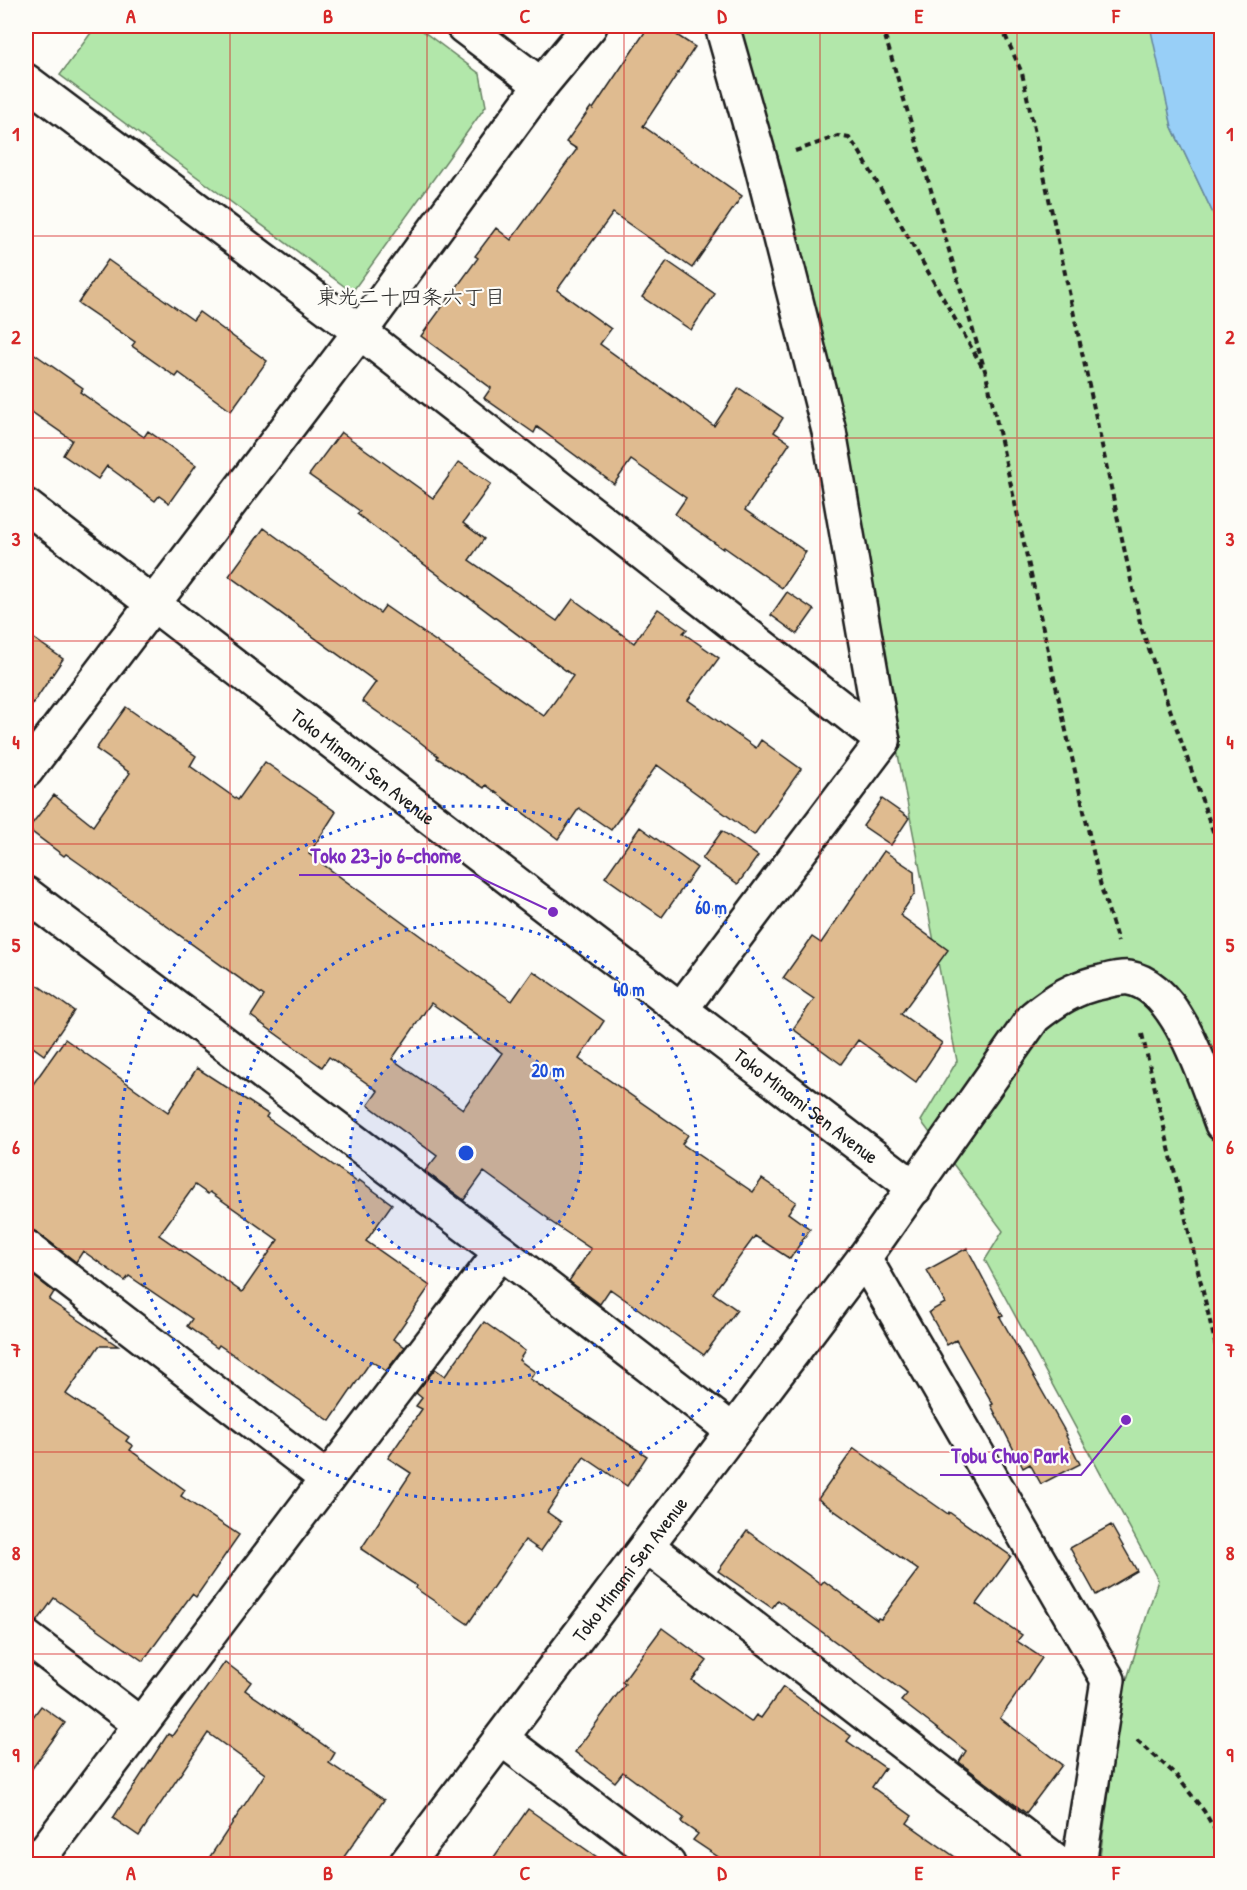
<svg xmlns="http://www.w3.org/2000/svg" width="1247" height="1890" font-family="'Patrick Hand','Klee One',sans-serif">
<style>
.green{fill:#b2e7aa;stroke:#678263;stroke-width:1.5}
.water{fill:#98cff7;stroke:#66879f;stroke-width:1.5}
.building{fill:#dfbb90;stroke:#1c1c1c;stroke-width:1.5;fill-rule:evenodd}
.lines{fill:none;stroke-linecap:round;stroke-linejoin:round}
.minor-casing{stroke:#1c1c1c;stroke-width:38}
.path{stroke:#1c1c1c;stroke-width:4;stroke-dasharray:6 4.5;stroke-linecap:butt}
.minor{stroke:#fdfcf7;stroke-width:33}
.grid{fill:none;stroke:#d62828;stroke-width:1.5;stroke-opacity:0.55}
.ring{fill:none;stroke:#1d4ed8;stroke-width:3;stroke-dasharray:3 6}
.labels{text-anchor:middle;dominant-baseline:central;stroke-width:4.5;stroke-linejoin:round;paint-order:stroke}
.street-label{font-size:20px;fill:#1c1c1c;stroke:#fdfcf7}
.neighbourhood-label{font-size:21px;fill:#1c1c1c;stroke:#fdfcf7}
.centre{fill:#1d4ed8;stroke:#fdfcf7;stroke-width:3}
.ring-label{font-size:18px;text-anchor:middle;font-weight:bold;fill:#1d4ed8;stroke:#fdfcf7;stroke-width:4.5;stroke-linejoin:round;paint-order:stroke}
.leader{fill:none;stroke:#7b2cbf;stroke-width:2}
.callout-dot{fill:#7b2cbf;stroke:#fdfcf7;stroke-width:2}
.callout-label{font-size:21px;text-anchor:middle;font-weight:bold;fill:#7b2cbf;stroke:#fdfcf7;stroke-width:4.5;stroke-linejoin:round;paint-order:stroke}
.neatline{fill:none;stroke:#d62828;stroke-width:2}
.grid-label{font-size:20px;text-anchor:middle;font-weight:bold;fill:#d62828}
</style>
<rect width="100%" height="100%" fill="#fdfcf7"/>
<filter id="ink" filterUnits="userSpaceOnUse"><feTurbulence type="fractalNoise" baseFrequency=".0167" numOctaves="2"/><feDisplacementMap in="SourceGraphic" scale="12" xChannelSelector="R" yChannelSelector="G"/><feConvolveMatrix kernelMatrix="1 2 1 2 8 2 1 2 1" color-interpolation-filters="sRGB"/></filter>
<g filter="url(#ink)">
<path class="green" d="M 96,26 L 416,26 L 480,74 L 486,106 L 352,292 L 60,75 Z
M 724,26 L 1152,26 L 1172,127 L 1221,230 L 1221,1864 L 1099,1864 L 1122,1695 L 1158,1580 L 985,1260 L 1003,1231 L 921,1121 L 957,1061 L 818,339 Z"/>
<path class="water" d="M 1150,26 L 1221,26 L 1221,230 L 1172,127 Z"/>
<path class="building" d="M 649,26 L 663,26 L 695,47 L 643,126 L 742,196 L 692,268 L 613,213 L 557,290 L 611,329 L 600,344 L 714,426 L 739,388 L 783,418 L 774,432 L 790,443 L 745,510 L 806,552 L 782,588 L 724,547 L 723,549 L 675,514 L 686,498 L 631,460 L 614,484 L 537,427 L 534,433 L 484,398 L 491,388 L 421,336 L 478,258 L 475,256 L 496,228 L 511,240 L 577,149 L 566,142 L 591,107 L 593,109 Z
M 108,260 L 193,320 L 199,312 L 267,361 L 231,411 L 179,373 L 176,377 L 132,346 L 135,342 L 78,303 Z
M 667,261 L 715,294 L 691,330 L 642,297 Z
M 26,348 L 83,388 L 80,392 L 144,437 L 148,431 L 196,465 L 169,503 L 159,496 L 155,501 L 107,466 L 98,479 L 63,455 L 72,440 L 26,408 Z
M 341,432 L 433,498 L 459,462 L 491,484 L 463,523 L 484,539 L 469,560 L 557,621 L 573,599 L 634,643 L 658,609 L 687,629 L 683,633 L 719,658 L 688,700 L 756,748 L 761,740 L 801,769 L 754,835 L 657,765 L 611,830 L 579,808 L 558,839 L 486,785 L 484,788 L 437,758 L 438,756 L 416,739 L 362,701 L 376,682 L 229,576 L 264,528 L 380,613 L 385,606 L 544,716 L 573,676 L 357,514 L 360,511 L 309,475 Z
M 787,592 L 814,610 L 797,634 L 771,615 Z
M 26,633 L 63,659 L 26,714 Z
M 126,707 L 196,756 L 190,766 L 238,800 L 265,762 L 336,812 L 309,854 L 422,937 L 512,1001 L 533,971 L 604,1021 L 579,1059 L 688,1135 L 682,1144 L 753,1192 L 762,1179 L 796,1202 L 788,1213 L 810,1229 L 790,1259 L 755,1236 L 713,1293 L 737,1310 L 704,1355 L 610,1289 L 600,1304 L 569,1281 L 591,1249 L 548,1220 L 549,1219 L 484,1172 L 464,1200 L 425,1171 L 437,1156 L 368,1105 L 378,1091 L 329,1057 L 322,1067 L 251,1016 L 264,996 L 86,868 L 66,854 L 64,856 L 28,829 L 54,795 L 93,826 L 130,773 L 96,749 ZM 431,1003 L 502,1053 L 463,1109 L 392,1059 Z
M 882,799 L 909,818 L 891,845 L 863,826 Z
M 640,827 L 697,868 L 662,917 L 605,877 Z
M 722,831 L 758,856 L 738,884 L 702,859 Z
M 884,851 L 914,871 L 915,893 L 900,915 L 948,950 L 901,1014 L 942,1043 L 916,1082 L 858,1040 L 841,1064 L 793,1029 L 814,999 L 783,978 L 812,937 L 821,943 Z
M 26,977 L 74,1011 L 44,1055 L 26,1042 Z
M 65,1039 L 168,1112 L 197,1068 L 268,1114 L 266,1117 L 357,1182 L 359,1180 L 392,1204 L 366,1241 L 430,1286 L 393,1339 L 405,1347 L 386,1371 L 371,1361 L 330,1421 L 219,1345 L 217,1348 L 187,1326 L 192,1319 L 129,1276 L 125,1281 L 83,1251 L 76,1262 L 37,1232 L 26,1229 L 26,1094 ZM 195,1185 L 208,1194 L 210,1192 L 278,1240 L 242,1292 L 159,1235 Z
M 967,1248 L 1003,1316 L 1000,1317 L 1067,1435 L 1066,1436 L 1080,1464 L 1041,1484 L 1030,1464 L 1023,1468 L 991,1405 L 993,1404 L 956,1340 L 947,1345 L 929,1312 L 945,1303 L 927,1270 Z
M 26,1270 L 54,1292 L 49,1300 L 118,1346 L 99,1346 L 66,1394 L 129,1437 L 126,1441 L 133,1446 L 130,1450 L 185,1490 L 181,1496 L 239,1535 L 196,1597 L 192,1594 L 143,1661 L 54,1598 L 37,1622 L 26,1619 Z
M 484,1322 L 525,1351 L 519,1360 L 535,1372 L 530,1379 L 647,1456 L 627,1486 L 584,1457 L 547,1512 L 561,1522 L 541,1551 L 525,1540 L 468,1624 L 415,1588 L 417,1586 L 361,1549 L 411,1473 L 388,1458 L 422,1409 L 416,1406 L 422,1398 L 416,1393 L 435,1369 L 445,1376 Z
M 854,1448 L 948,1514 L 949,1512 L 1011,1556 L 976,1604 L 1022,1635 L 1017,1641 L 1042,1658 L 1000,1718 L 1062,1765 L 1026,1813 L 959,1762 L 966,1751 L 901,1701 L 907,1694 L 778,1600 L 772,1608 L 718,1571 L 747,1531 L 821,1584 L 824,1581 L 877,1620 L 878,1618 L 881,1619 L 918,1570 L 818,1499 Z
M 1111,1525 L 1137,1571 L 1096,1595 L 1070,1548 Z
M 662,1628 L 707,1661 L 692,1680 L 751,1722 L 756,1715 L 761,1718 L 783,1687 L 851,1736 L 847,1741 L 885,1768 L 872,1787 L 912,1816 L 907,1823 L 965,1864 L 729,1864 L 693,1840 L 698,1834 L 681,1822 L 684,1818 L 623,1772 L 615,1782 L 575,1752 L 625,1684 L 622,1682 Z
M 225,1662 L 251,1682 L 245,1690 L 335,1753 L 329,1763 L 384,1800 L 339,1864 L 205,1864 L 265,1774 L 208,1733 L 139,1836 L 113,1818 L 168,1734 L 172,1736 Z
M 41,1706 L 65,1723 L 26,1777 L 26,1726 Z
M 528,1809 L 607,1864 L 489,1864 Z"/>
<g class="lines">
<g class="minor-casing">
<g id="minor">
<path d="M 463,26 L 541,85"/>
<path d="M 26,81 L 360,332 L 883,741"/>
<path id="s1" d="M 26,506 L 553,912 L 915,1188"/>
<path d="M 26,771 L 360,332 L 541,85 L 590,26"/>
<path d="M 26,894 L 501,1252 L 733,1431"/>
<path d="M 681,1009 L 883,741 L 829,431 L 761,163 L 722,26"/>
<path d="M 26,1247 L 327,1479"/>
<path d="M 864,1258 L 1108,1680 L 1079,1864"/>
<path d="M 647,1546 L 1060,1864"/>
<path d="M 26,1637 L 140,1724"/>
<path d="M 502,1739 L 668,1864"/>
<path d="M 35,1864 L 327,1479 L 501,1252"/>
<path id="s2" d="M 406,1864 L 864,1258 L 1034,1017 C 1055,1000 1075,987 1102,982 C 1110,980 1121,977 1129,978 C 1179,986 1206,1083 1222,1124"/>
</g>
</g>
<path class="path" d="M 882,26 L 986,374 L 1101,887 L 1118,942
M 1001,26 L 1022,73 L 1141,627 L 1222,857
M 795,151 L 838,136 L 849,138 L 859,151 L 983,368
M 1142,1034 L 1222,1372
M 1137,1740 L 1176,1775 L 1204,1811 L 1222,1842"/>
<use href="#minor" class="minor"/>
</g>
</g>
<path class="grid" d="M 230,26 L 230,1864M 427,26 L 427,1864M 624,26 L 624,1864M 820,26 L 820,1864M 1017,26 L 1017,1864M 26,236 L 1222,236M 26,438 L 1222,438M 26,641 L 1222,641M 26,844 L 1222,844M 26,1046 L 1222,1046M 26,1249 L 1222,1249M 26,1452 L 1222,1452M 26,1654 L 1222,1654"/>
<circle cx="466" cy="1153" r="116" fill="#1d4ed8" fill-opacity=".12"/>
<g class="ring">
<circle cx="466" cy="1153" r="116"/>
<circle cx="466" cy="1153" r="231"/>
<circle cx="466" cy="1153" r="347"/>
</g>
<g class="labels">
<g class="street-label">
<text stroke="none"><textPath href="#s1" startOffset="426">Toko Minami Sen Avenue</textPath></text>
<text stroke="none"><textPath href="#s1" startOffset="984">Toko Minami Sen Avenue</textPath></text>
<text stroke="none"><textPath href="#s2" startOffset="370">Toko Minami Sen Avenue</textPath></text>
</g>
<g class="neighbourhood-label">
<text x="411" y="296">東光二十四条六丁目</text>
</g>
</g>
<circle cx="466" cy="1153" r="9" class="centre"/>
<g class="ring-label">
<text x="711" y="914">60 m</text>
<text x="629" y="996">40 m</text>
<text x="548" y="1077">20 m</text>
</g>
<path class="leader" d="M553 912L474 875H299M1126 1420L1081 1475H940"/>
<g class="callout-dot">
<circle cx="553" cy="912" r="6"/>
<circle cx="1126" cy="1420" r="6"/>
</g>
<g class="callout-label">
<text x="386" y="863">Toko 23-jo 6-chome</text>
<text x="1010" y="1463">Tobu Chuo Park</text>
</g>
<rect width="1247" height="1890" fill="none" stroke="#fdfcf7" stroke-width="66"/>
<rect x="33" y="33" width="1181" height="1824" class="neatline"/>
<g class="grid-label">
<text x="131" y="23">A</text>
<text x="328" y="23">B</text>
<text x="525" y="23">C</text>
<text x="722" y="23">D</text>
<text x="919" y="23">E</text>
<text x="1116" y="23">F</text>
<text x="16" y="141">1</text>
<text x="1230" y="141">1</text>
<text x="16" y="344">2</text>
<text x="1230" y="344">2</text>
<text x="16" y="546">3</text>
<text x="1230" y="546">3</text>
<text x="16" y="749">4</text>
<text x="1230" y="749">4</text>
<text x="16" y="952">5</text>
<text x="1230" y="952">5</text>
<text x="16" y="1154">6</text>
<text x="1230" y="1154">6</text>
<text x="16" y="1357">7</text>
<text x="1230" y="1357">7</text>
<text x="16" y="1560">8</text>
<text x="1230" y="1560">8</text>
<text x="16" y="1762">9</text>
<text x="1230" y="1762">9</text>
<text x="131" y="1880">A</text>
<text x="328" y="1880">B</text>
<text x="525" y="1880">C</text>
<text x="722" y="1880">D</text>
<text x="919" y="1880">E</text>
<text x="1116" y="1880">F</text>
</g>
</svg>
